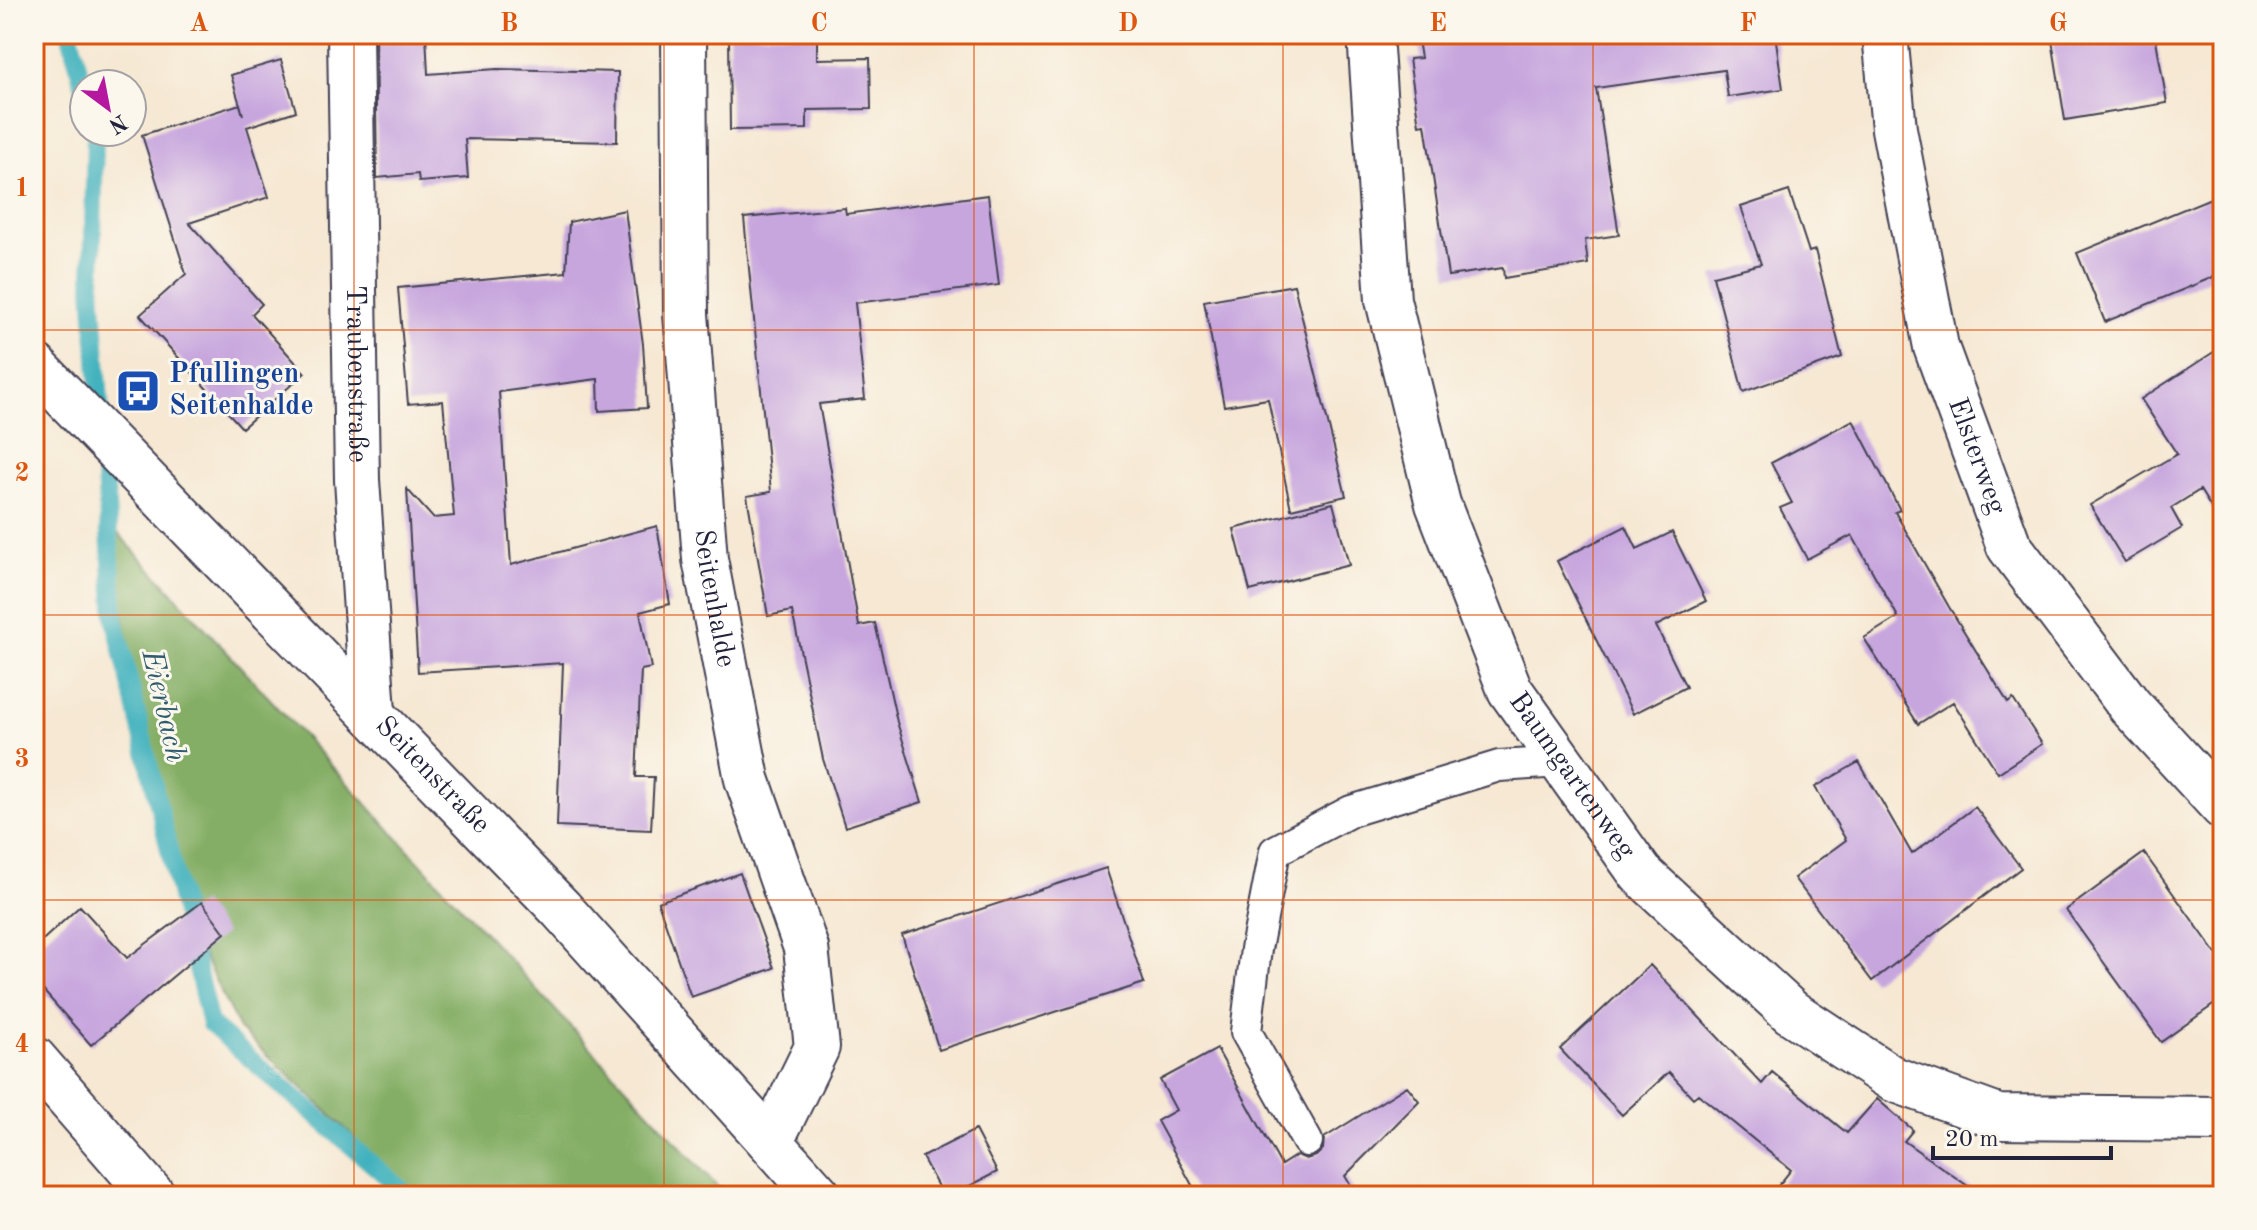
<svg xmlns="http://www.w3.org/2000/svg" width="2257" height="1230" font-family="'Old Standard TT',serif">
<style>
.forest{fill:#84ae65;stroke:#536850;stroke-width:2}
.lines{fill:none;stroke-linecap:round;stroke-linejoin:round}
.stream{stroke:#43b2be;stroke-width:18}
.building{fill:#c7a6de}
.service-casing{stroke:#424052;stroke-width:34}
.minor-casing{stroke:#424052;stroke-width:48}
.secondary-casing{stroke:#424052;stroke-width:48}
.service{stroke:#fff;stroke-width:30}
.minor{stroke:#fff;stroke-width:44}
.secondary{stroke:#fff;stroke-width:44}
.grid{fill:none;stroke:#de560e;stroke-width:2;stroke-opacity:0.55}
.labels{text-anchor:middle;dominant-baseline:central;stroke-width:6;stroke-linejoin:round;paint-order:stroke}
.street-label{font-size:28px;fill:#22223b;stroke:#fbf7ec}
.transit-label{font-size:28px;font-weight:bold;fill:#164399;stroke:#fbf7ec;text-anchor:start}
.water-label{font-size:30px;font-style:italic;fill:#2f5c6f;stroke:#fbf7ec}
.neatline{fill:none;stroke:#de560e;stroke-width:3}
.grid-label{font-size:26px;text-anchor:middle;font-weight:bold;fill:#de560e}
</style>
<rect width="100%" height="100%" fill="#fbf7ec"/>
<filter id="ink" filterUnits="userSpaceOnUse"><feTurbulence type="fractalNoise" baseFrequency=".0125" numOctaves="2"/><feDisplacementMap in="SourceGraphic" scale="16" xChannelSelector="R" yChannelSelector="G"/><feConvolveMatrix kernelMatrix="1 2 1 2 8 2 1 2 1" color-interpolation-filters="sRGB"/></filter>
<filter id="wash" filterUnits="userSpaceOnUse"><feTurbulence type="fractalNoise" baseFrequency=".006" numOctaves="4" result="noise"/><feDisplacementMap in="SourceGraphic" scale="32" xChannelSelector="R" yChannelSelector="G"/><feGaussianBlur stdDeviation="1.8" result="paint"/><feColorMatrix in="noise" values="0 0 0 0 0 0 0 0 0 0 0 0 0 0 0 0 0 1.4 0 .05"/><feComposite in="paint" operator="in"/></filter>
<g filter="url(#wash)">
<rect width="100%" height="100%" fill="#f6e8d3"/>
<path class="forest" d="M 104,518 L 726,1196 L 404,1196 L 349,1132 L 239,1029 L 180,908 Z"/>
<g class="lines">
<path class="stream" d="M 70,34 L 84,89
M 95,132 L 92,287 L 115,620 L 210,1024 L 409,1196"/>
</g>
<g id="blocks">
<path class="building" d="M 375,34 L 426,34 L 428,74 L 497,69 L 618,72 L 617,142 L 465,139 L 468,178 L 419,182 L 418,174 L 377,178 Z
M 729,34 L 817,34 L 817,59 L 870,58 L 871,109 L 807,110 L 807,129 L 730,130 Z
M 1417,34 L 1775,34 L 1783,89 L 1728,97 L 1724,70 L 1596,88 L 1619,235 L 1585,240 L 1588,264 L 1504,278 L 1503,268 L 1448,276 L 1425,124 L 1419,125 L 1409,59 L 1421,58 Z
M 2051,34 L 2155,34 L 2167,103 L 2065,120 Z
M 281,60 L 296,111 L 247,127 L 269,197 L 189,223 L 262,304 L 252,314 L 305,373 L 242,428 L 140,315 L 186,274 L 142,135 L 240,104 L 243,115 L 231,75 Z
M 1789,191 L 1809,252 L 1815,250 L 1842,357 L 1743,392 L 1713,276 L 1761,264 L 1741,207 Z
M 2223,193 L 2223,273 L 2105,322 L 2077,253 Z
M 988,195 L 999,285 L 855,303 L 865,399 L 819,404 L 859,626 L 875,623 L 897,722 L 922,802 L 845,827 L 823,759 L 792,611 L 768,616 L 747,496 L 771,492 L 744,218 L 845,208 L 846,214 Z
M 625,210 L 643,344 L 647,408 L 599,411 L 598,379 L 499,392 L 511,565 L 657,526 L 670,604 L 640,612 L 651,668 L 641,670 L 636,777 L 654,777 L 651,830 L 557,826 L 563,663 L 418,672 L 407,489 L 433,518 L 454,516 L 443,401 L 408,404 L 398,288 L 566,272 L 569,222 Z
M 1294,285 L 1346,496 L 1291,509 L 1268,399 L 1224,406 L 1204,301 Z
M 2223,346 L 2223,527 L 2200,490 L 2171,508 L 2182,528 L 2125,562 L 2090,505 L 2177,454 L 2141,399 Z
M 1853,420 L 1900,510 L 1895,512 L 1949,607 L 2008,703 L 2013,699 L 2042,744 L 1998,773 L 1953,702 L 1918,724 L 1864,638 L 1898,617 L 1852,535 L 1807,559 L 1780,508 L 1792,503 L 1771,463 Z
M 1333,503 L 1349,565 L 1250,591 L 1234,529 Z
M 1626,526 L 1637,549 L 1672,532 L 1706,601 L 1656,626 L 1686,687 L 1633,714 L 1557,561 Z
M 1859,762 L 1912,854 L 1975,807 L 2021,868 L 1872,981 L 1794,878 L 1846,840 L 1815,787 Z
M 2144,853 L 2223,963 L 2223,998 L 2161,1042 L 2066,910 Z
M 1106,868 L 1144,983 L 939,1050 L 902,935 Z
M 740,873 L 774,968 L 691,997 L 658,902 Z
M 202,902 L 225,933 L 91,1045 L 34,980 L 34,948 L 80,906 L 127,958 Z
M 1650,965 L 1762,1084 L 1772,1072 L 1847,1133 L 1877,1099 L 1913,1130 L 1904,1141 L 1982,1196 L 1770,1196 L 1791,1170 L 1698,1094 L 1693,1098 L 1669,1072 L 1622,1115 L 1560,1049 Z
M 1217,1049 L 1281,1165 L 1297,1155 L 1306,1159 L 1316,1156 L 1323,1149 L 1324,1138 L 1407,1086 L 1419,1101 L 1345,1176 L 1357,1196 L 1198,1196 L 1157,1121 L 1176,1110 L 1160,1080 Z
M 975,1130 L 997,1172 L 950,1196 L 943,1196 L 922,1157 Z"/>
</g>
</g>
<g filter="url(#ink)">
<use href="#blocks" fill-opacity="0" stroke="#424052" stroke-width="2"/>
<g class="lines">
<g class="service-casing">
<path id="service" d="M 1307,1141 L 1246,1032 L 1256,949 L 1275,851 L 1351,811 L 1499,766 L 1561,762"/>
</g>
<g class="minor-casing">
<g id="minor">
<path id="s1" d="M 350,34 L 357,480 L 373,712"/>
<path id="s2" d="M 684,34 L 686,314 L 705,559 L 747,779 L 806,948 L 817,1047 L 771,1141"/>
<path id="s3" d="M 1370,34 L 1388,300 L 1438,504 L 1510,690 L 1641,874 L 1791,1012 L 1893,1079 L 1998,1117 L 2223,1119"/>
<path id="s4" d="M 1885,34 L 1894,129 L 1936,347 L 2009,546 L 2130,706 L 2223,807"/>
</g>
</g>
<g class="secondary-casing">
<g id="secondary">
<path id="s5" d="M 34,365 L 561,909 L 819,1196"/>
<path d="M 34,1059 L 153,1196"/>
</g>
</g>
<use href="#service" class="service"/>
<use href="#minor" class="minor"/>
<use href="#secondary" class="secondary"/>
</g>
</g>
<path class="grid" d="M 354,34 L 354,1196M 664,34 L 664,1196M 974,34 L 974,1196M 1283,34 L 1283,1196M 1593,34 L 1593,1196M 1903,34 L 1903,1196M 34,330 L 2223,330M 34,615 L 2223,615M 34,900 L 2223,900"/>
<defs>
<g id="bus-square" transform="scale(2.3)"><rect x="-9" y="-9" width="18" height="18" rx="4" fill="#1a4fb4" stroke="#fbf7ec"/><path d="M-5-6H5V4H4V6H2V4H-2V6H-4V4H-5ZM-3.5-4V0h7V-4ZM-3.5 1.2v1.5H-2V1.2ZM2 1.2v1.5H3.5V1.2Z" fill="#fff"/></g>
</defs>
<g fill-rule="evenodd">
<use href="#bus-square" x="138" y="391"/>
</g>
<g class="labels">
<g class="street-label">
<text stroke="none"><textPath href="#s1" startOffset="340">Traubenstraße</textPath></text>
<text stroke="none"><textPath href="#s4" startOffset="434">Elsterweg</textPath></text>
<text stroke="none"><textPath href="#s2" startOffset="566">Seitenhalde</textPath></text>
<text stroke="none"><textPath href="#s5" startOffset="572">Seitenstraße</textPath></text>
<text stroke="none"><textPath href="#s3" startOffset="782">Baumgartenweg</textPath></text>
</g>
<g class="transit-label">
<text x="169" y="375">Pfullingen<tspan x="169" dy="32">Seitenhalde</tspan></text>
</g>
<g class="water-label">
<text transform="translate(163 706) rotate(77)">Eierbach</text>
</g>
</g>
<rect width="2257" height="1230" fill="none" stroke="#fbf7ec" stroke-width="88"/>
<g transform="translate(108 108) rotate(148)"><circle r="38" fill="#fbf7ec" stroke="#a4a2a5" stroke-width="2"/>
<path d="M0-6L14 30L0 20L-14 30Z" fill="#b5179e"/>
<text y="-12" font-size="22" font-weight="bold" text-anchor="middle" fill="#22223b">N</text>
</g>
<path d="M1933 1146v12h178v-12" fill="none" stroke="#22223b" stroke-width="4"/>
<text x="1945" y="1146" font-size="24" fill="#22223b" stroke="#fbf7ec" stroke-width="6" paint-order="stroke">20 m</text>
<rect x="44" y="44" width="2169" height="1142" class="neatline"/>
<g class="grid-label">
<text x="199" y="31">A</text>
<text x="509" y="31">B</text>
<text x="819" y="31">C</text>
<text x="1128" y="31">D</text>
<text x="1438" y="31">E</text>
<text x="1748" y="31">F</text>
<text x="2058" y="31">G</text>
<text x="22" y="196">1</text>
<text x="22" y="481">2</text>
<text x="22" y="767">3</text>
<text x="22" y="1052">4</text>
</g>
</svg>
